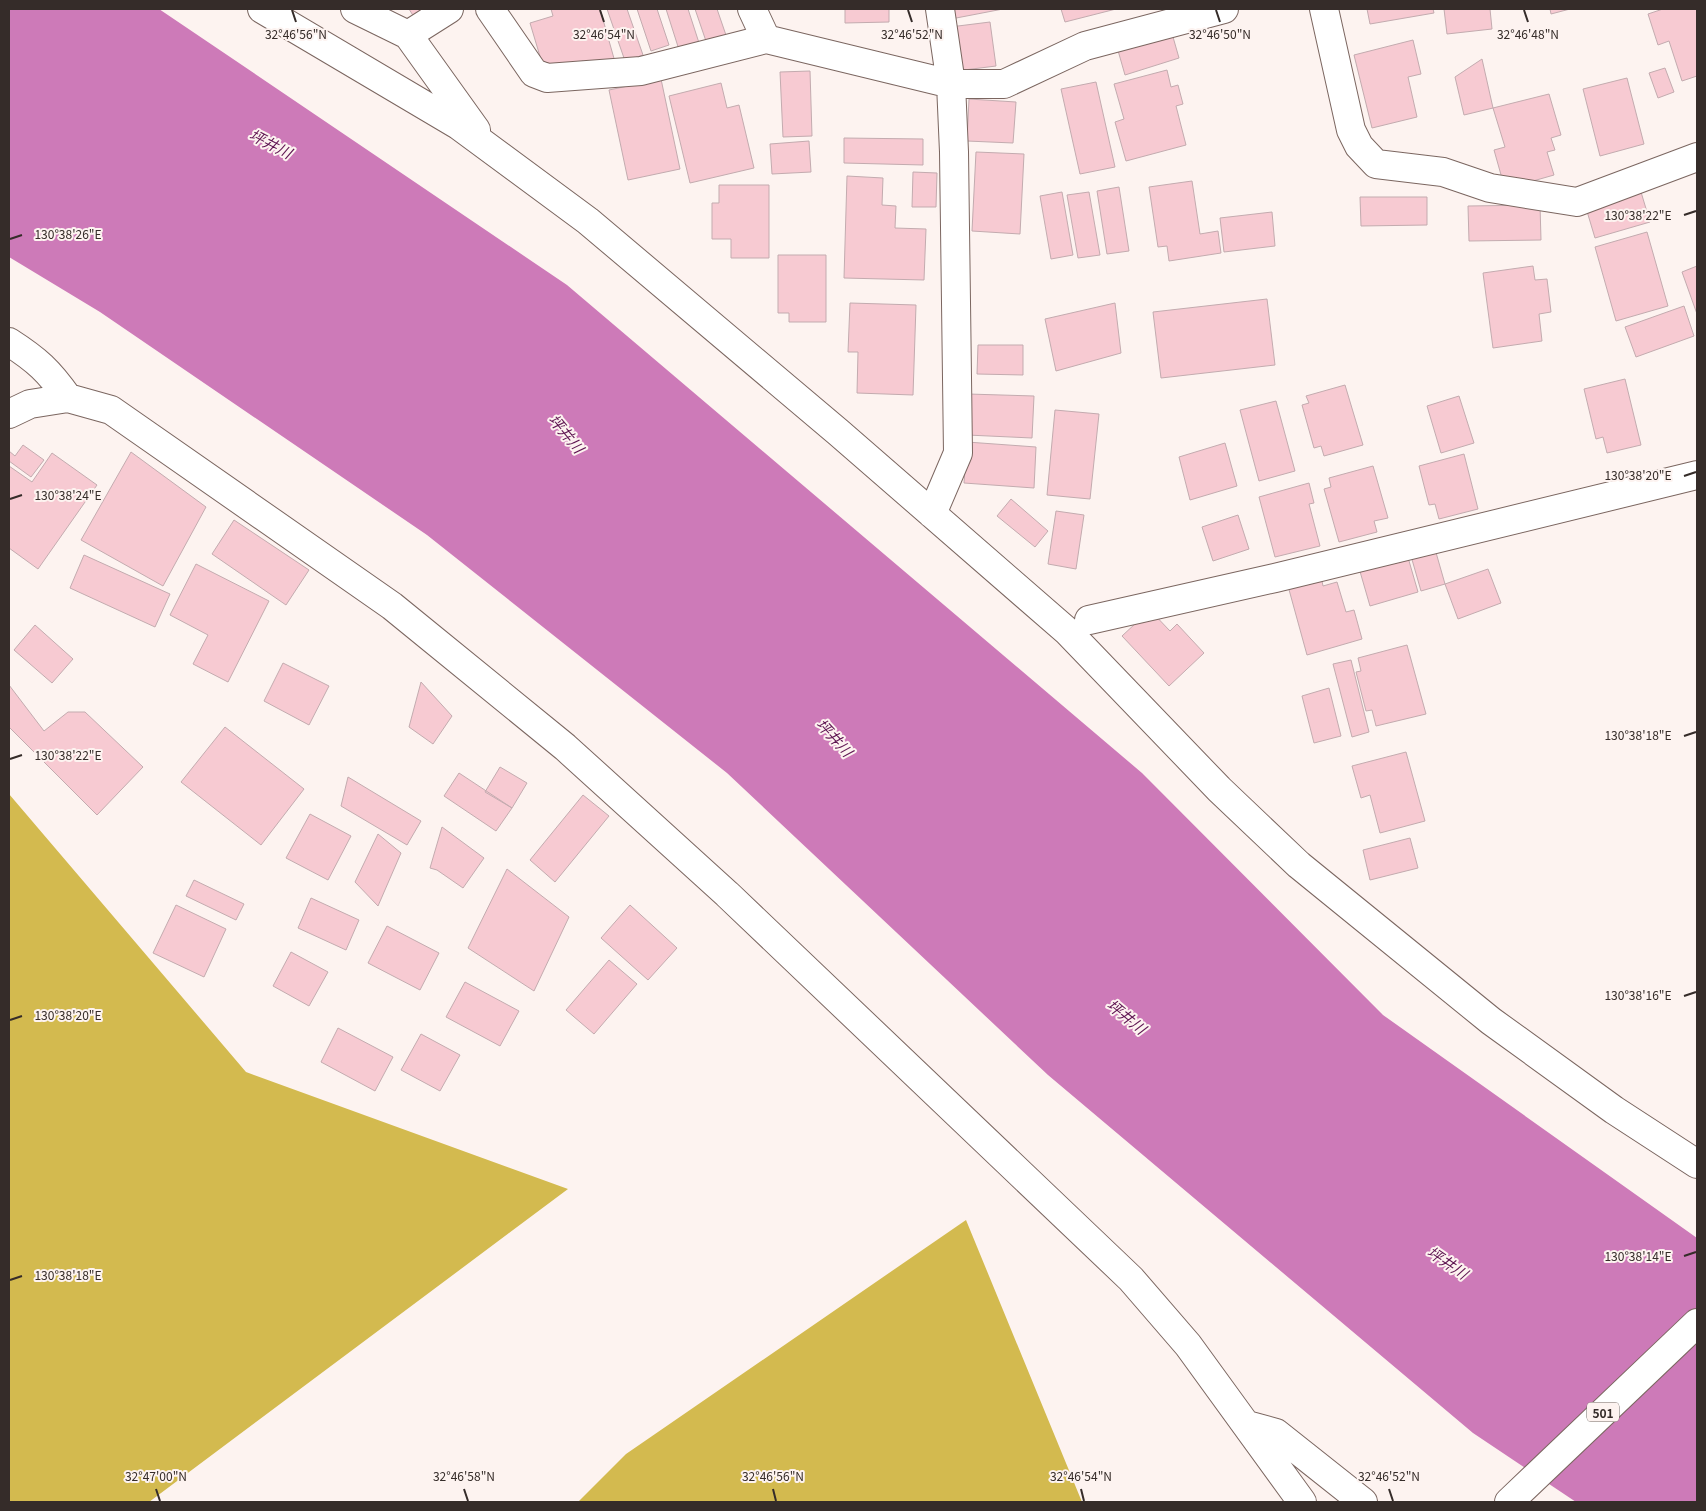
<svg xmlns="http://www.w3.org/2000/svg" width="1706" height="1511" font-family="Georgia,'Noto Sans JP',serif">
<style>
.forest{fill:#d3ba4f}
.water{fill:#cd7ab8}
.building{fill:#f7cad2;stroke:#c3abaf}
.lines{fill:none;stroke-linecap:round;stroke-linejoin:round}
.minor-casing{stroke:#7b6660;stroke-width:30}
.highway-casing{stroke:#7b6660;stroke-width:30}
.minor{stroke:#fff;stroke-width:28}
.highway{stroke:#fff;stroke-width:28}
.ticks{fill:none;stroke:#352c29;stroke-width:2}
.labels{text-anchor:middle;dominant-baseline:central;stroke-width:4;stroke-linejoin:round;paint-order:stroke}
.shield{fill:#fdf3f0;stroke:#716865;stroke-width:1}
.shield-label{font-size:12px;font-weight:bold;fill:#352c29}
.water-label{font-size:15px;font-style:italic;fill:#5e1451;stroke:#fdf3f0}
.ticks-label{font-size:12px;text-anchor:middle;fill:#352c29;stroke:#fdf3f0;stroke-width:4;stroke-linejoin:round;paint-order:stroke}
</style>
<rect width="100%" height="100%" fill="#fdf3f0"/>
<path class="forest" d="M 9,794 L 246,1072 L 568,1189 L 149,1502 L 9,1502 Z
M 966,1220 L 1082,1502 L 578,1502 L 626,1454 Z"/>
<path class="water" d="M 9,9 L 159,9 L 567,285 L 1142,773 L 1383,1015 L 1697,1238 L 1697,1502 L 1576,1502 L 1473,1433 L 1048,1075 L 727,773 L 427,535 L 100,312 L 9,257 Z"/>
<path class="building" d="M 409,9 L 439,9 L 417,22 Z
M 551,9 L 600,9 L 615,62 L 586,70 L 583,61 L 545,73 L 530,23 L 553,16 Z
M 607,9 L 627,9 L 643,55 L 625,61 Z
M 637,9 L 657,9 L 669,45 L 651,51 Z
M 666,9 L 688,9 L 701,49 L 681,56 Z
M 695,9 L 717,9 L 728,41 L 708,47 Z
M 845,9 L 889,9 L 889,22 L 845,23 Z
M 949,9 L 1003,9 L 951,19 Z
M 1061,9 L 1116,9 L 1065,22 Z
M 1367,9 L 1433,9 L 1434,13 L 1370,24 Z
M 1444,9 L 1490,9 L 1492,29 L 1447,34 Z
M 1550,9 L 1570,9 L 1551,14 Z
M 1663,9 L 1697,9 L 1697,76 L 1682,81 L 1669,41 L 1658,45 L 1648,14 Z
M 990,22 L 996,66 L 956,71 L 950,27 Z
M 1171,30 L 1179,58 L 1125,75 L 1117,47 Z
M 1413,40 L 1421,74 L 1408,77 L 1417,117 L 1372,128 L 1354,55 Z
M 1482,59 L 1493,108 L 1464,115 L 1455,77 Z
M 1665,68 L 1674,92 L 1658,98 L 1649,73 Z
M 1167,70 L 1171,87 L 1178,85 L 1183,104 L 1176,106 L 1186,145 L 1126,161 L 1115,122 L 1124,119 L 1114,84 Z
M 810,71 L 812,136 L 783,137 L 780,72 Z
M 1627,78 L 1644,144 L 1600,156 L 1583,89 Z
M 661,79 L 680,169 L 628,180 L 609,90 Z
M 1096,82 L 1115,167 L 1080,174 L 1061,89 Z
M 721,83 L 727,108 L 739,105 L 754,168 L 690,183 L 669,96 Z
M 1549,94 L 1561,135 L 1551,138 L 1555,150 L 1547,152 L 1554,175 L 1505,189 L 1494,150 L 1505,147 L 1493,108 Z
M 969,99 L 1016,102 L 1013,143 L 967,141 Z
M 844,138 L 923,139 L 923,165 L 844,163 Z
M 809,141 L 811,172 L 772,174 L 770,144 Z
M 976,152 L 1024,154 L 1020,234 L 972,231 Z
M 913,172 L 937,173 L 936,207 L 912,207 Z
M 847,176 L 883,178 L 882,205 L 896,206 L 895,228 L 926,229 L 924,280 L 844,278 Z
M 1192,181 L 1200,234 L 1218,231 L 1221,253 L 1169,261 L 1167,246 L 1158,247 L 1149,187 Z
M 719,185 L 769,185 L 769,258 L 731,258 L 731,239 L 712,239 L 712,203 L 719,203 Z
M 1119,187 L 1129,251 L 1107,254 L 1097,191 Z
M 1062,192 L 1073,255 L 1051,259 L 1040,196 Z
M 1089,192 L 1100,255 L 1078,258 L 1067,195 Z
M 1641,192 L 1650,222 L 1595,238 L 1586,208 Z
M 1360,197 L 1427,197 L 1427,225 L 1361,226 Z
M 1540,205 L 1541,240 L 1469,241 L 1468,206 Z
M 1272,212 L 1275,246 L 1224,252 L 1220,218 Z
M 1647,232 L 1668,306 L 1616,321 L 1595,247 Z
M 778,255 L 826,255 L 826,322 L 789,322 L 789,313 L 778,313 Z
M 1533,266 L 1535,280 L 1547,279 L 1551,312 L 1539,314 L 1542,341 L 1493,348 L 1483,273 Z
M 1697,266 L 1697,314 L 1682,272 Z
M 1267,299 L 1275,365 L 1161,378 L 1153,312 Z
M 850,303 L 916,305 L 913,395 L 857,393 L 858,352 L 848,352 Z
M 1115,303 L 1121,353 L 1056,371 L 1045,319 Z
M 1684,306 L 1694,336 L 1636,357 L 1625,327 Z
M 978,345 L 1023,345 L 1023,375 L 977,374 Z
M 1625,379 L 1641,445 L 1607,453 L 1603,437 L 1596,439 L 1584,389 Z
M 1345,385 L 1363,445 L 1324,456 L 1321,446 L 1314,448 L 1302,405 L 1309,403 L 1306,396 Z
M 968,394 L 1034,396 L 1032,438 L 967,435 Z
M 1459,396 L 1474,443 L 1441,453 L 1427,406 Z
M 1276,401 L 1295,471 L 1259,481 L 1240,410 Z
M 1055,410 L 1099,414 L 1090,499 L 1047,495 Z
M 967,442 L 1036,447 L 1034,488 L 964,483 Z
M 1225,443 L 1237,486 L 1190,500 L 1179,457 Z
M 23,445 L 44,460 L 31,477 L 9,461 L 9,451 L 15,456 Z
M 131,452 L 206,507 L 163,586 L 81,540 Z
M 52,453 L 97,485 L 38,569 L 9,548 L 9,466 L 32,482 Z
M 1464,454 L 1478,509 L 1439,519 L 1435,504 L 1429,505 L 1419,466 Z
M 1373,466 L 1388,518 L 1374,521 L 1377,532 L 1339,542 L 1324,489 L 1331,487 L 1329,478 Z
M 1309,483 L 1314,503 L 1309,504 L 1320,546 L 1275,557 L 1259,497 Z
M 1011,499 L 1048,531 L 1035,547 L 997,516 Z
M 1056,511 L 1084,515 L 1076,569 L 1048,564 Z
M 1238,515 L 1249,549 L 1213,561 L 1202,527 Z
M 234,520 L 309,570 L 286,605 L 212,554 Z
M 1435,549 L 1445,584 L 1421,591 L 1411,556 Z
M 1407,554 L 1418,592 L 1370,606 L 1359,568 Z
M 84,555 L 170,594 L 155,627 L 70,588 Z
M 196,564 L 269,601 L 228,682 L 193,664 L 208,635 L 170,615 Z
M 1488,569 L 1501,603 L 1458,619 L 1445,584 Z
M 1321,576 L 1323,586 L 1337,582 L 1346,612 L 1354,610 L 1362,639 L 1307,655 L 1288,586 Z
M 1150,610 L 1170,631 L 1177,624 L 1204,653 L 1169,686 L 1122,636 Z
M 35,625 L 73,659 L 52,683 L 14,650 Z
M 1407,645 L 1426,714 L 1376,726 L 1372,710 L 1366,711 L 1356,672 L 1361,671 L 1358,658 Z
M 1351,660 L 1369,732 L 1352,737 L 1333,664 Z
M 283,663 L 329,686 L 309,725 L 264,701 Z
M 421,682 L 452,716 L 433,744 L 409,727 Z
M 9,685 L 44,731 L 68,712 L 85,712 L 143,767 L 97,815 L 9,727 Z
M 1329,688 L 1341,736 L 1314,743 L 1302,696 Z
M 225,727 L 304,789 L 261,845 L 181,782 Z
M 1406,752 L 1425,821 L 1380,833 L 1370,795 L 1361,798 L 1352,766 Z
M 500,767 L 527,783 L 512,808 L 485,792 Z
M 459,773 L 512,808 L 496,831 L 444,796 Z
M 348,777 L 421,821 L 407,845 L 341,806 Z
M 583,795 L 609,816 L 555,882 L 530,860 Z
M 310,814 L 351,836 L 328,880 L 286,858 Z
M 442,827 L 484,858 L 463,888 L 437,870 L 430,868 Z
M 378,834 L 401,853 L 378,906 L 355,882 Z
M 1410,838 L 1418,868 L 1370,880 L 1363,850 Z
M 507,869 L 569,917 L 534,991 L 468,948 Z
M 194,880 L 244,904 L 236,920 L 186,896 Z
M 311,898 L 359,920 L 346,950 L 298,928 Z
M 176,905 L 226,929 L 204,977 L 153,953 Z
M 630,905 L 677,948 L 648,980 L 601,938 Z
M 387,926 L 439,953 L 420,990 L 368,963 Z
M 291,952 L 328,972 L 309,1006 L 273,986 Z
M 609,960 L 637,984 L 594,1034 L 566,1010 Z
M 465,982 L 519,1011 L 500,1046 L 446,1017 Z
M 338,1028 L 393,1057 L 375,1091 L 321,1062 Z
M 421,1034 L 460,1055 L 440,1091 L 401,1070 Z"/>
<g class="lines">
<g class="minor-casing">
<path id="minor" d="M 262,9 L 458,125 L 588,221 L 838,432 L 1068,632 L 1219,789 L 1299,865 L 1491,1021 L 1614,1110 L 1697,1164
M 355,9 L 408,35 L 476,130
M 490,9 L 534,73 L 547,78 L 641,71 L 766,39 L 951,84 L 1004,84 L 1085,46 L 1224,9
M 752,9 L 766,39
M 1324,9 L 1351,130 L 1359,146 L 1376,164 L 1443,172 L 1490,188 L 1577,202 L 1697,157
M 408,35 L 449,9
M 9,342 C 37,360 49,371 68,398
M 9,414 L 30,404 L 68,398 L 111,410 L 392,606 L 565,747 L 727,894 L 1131,1279 L 1188,1345 L 1302,1502
M 932,514 L 958,453 L 954,152 L 951,84 L 940,9
M 1089,620 L 1275,578 L 1697,475
M 1247,1425 L 1276,1433 L 1363,1502"/>
</g>
<g class="highway-casing">
<path id="highway" d="M 1509,1502 L 1697,1323"/>
</g>
<use href="#minor" class="minor"/>
<use href="#highway" class="highway"/>
</g>
<path class="ticks" d="M 292,10 L 296,22M 600,10 L 604,22M 908,10 L 912,22M 1216,10 L 1220,22M 1524,10 L 1528,22M 1684,215 L 1696,211M 10,239 L 22,235M 1684,476 L 1696,472M 10,499 L 22,495M 1684,736 L 1696,732M 10,759 L 22,755M 1684,996 L 1696,992M 10,1020 L 22,1016M 1684,1256 L 1696,1252M 10,1280 L 22,1276M 156,1489 L 160,1501M 464,1489 L 468,1501M 773,1489 L 776,1501M 1081,1489 L 1084,1501M 1389,1489 L 1393,1501"/>
<g class="labels">
<rect class="shield" x="1587" y="1402.5" width="32" height="19" rx="4"/>
<g class="shield-label">
<text x="1603" y="1412">501</text>
</g>
<g class="water-label">
<text transform="translate(271 143) rotate(27)">坪井川</text>
<text transform="translate(567 433) rotate(50)">坪井川</text>
<text transform="translate(835 737) rotate(47)">坪井川</text>
<text transform="translate(1127 1016) rotate(39)">坪井川</text>
<text transform="translate(1448 1262) rotate(34)">坪井川</text>
</g>
</g>
<g class="ticks-label">
<text x="296" y="39">32°46'56"N</text>
<text x="604" y="39">32°46'54"N</text>
<text x="912" y="39">32°46'52"N</text>
<text x="1220" y="39">32°46'50"N</text>
<text x="1528" y="39">32°46'48"N</text>
<text x="1638" y="220">130°38'22"E</text>
<text x="68" y="239">130°38'26"E</text>
<text x="1638" y="480">130°38'20"E</text>
<text x="68" y="500">130°38'24"E</text>
<text x="1638" y="740">130°38'18"E</text>
<text x="68" y="760">130°38'22"E</text>
<text x="1638" y="1000">130°38'16"E</text>
<text x="68" y="1020">130°38'20"E</text>
<text x="1638" y="1261">130°38'14"E</text>
<text x="68" y="1280">130°38'18"E</text>
<text x="156" y="1481">32°47'00"N</text>
<text x="464" y="1481">32°46'58"N</text>
<text x="773" y="1481">32°46'56"N</text>
<text x="1081" y="1481">32°46'54"N</text>
<text x="1389" y="1481">32°46'52"N</text>
</g>
<rect width="1706" height="1511" fill="none" stroke="#352c29" stroke-width="20"/>
</svg>
